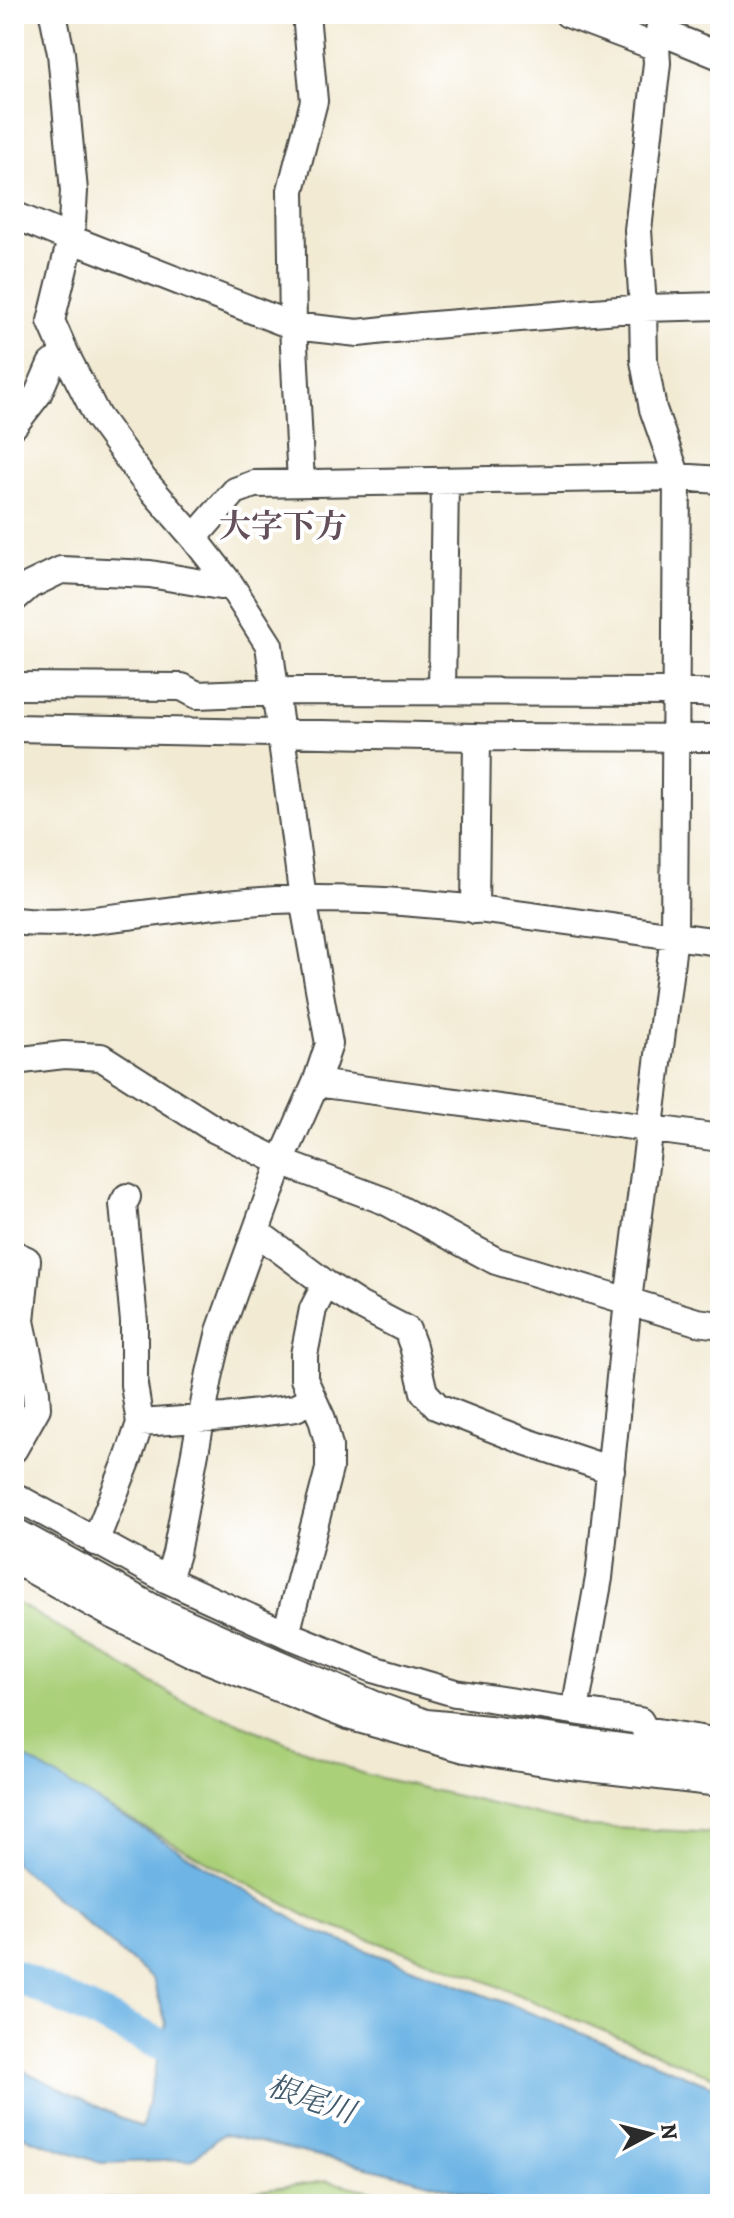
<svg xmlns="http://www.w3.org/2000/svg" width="734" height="2218" font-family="Alegreya,'Noto Serif JP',serif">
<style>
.green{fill:#aad07a;stroke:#6a7e52;stroke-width:2}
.water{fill:#6eb5e5;stroke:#4c7088;stroke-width:2}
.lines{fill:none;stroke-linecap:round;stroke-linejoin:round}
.river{stroke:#6eb5e5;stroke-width:32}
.minor-casing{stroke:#494844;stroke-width:30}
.minor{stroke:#fff;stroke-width:26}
.labels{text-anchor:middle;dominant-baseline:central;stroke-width:8;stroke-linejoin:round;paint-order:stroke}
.water-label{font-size:30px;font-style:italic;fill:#425b6c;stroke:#fff}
.quarter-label{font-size:32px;font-weight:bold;fill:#63505a;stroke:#fff}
</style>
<rect width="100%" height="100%" fill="#fff"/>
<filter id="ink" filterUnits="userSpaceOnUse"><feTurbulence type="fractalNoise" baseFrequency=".0125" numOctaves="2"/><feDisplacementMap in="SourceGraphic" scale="16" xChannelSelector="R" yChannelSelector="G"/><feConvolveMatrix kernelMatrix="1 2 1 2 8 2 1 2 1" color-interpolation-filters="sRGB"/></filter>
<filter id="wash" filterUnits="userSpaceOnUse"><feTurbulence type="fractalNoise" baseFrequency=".006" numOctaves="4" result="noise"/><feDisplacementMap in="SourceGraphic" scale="32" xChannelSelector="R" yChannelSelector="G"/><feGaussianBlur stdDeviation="1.8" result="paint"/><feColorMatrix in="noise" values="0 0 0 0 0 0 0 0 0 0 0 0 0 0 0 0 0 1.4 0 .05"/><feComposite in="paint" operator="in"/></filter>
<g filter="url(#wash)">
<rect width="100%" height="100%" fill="#f2ead3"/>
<path class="green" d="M 14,1601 L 181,1700 L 364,1774 L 589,1827 L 720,1833 L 720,2080 L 471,1975 L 314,1920 L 14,1756 Z
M 326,2181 L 430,2204 L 14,2204 L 14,2191 L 32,2201 L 216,2197 Z"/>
<path class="water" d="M 14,1751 L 312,1930 L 511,2005 L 720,2089 L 720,2204 L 509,2204 L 384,2171 L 223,2134 L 191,2160 L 101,2163 L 14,2133 L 14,2066 L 142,2128 L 166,2023 L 153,1979 L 14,1863 Z"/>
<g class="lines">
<path class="river" d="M 14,1975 L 158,2043 L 200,2061"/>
</g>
</g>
<g filter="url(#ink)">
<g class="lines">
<g class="minor-casing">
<path id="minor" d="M 53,14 L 61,53 L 74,191 L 71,239 L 51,321 L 66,355 L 97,416 L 143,479 L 194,538 L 230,584 L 269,645 L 303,899 L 329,1044 L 316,1083 L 281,1162 L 220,1331 L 210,1373 L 176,1553 L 168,1580
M 568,14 L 656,47
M 662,17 L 659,31 L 720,56
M 14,215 L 71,239 L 293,326 L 358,333 L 421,326 L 643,308 L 720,306
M 14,425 L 38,394 L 51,364 L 66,355
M 301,483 L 293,326 L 291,190 L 314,101 L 306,14
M 194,538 L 235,491 L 254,484 L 677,477 L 720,480
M 14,599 L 30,585 L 61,570 L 150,574 L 220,586 L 230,584
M 14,686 L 182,687 L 197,695 L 293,691 L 677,692 L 720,694
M 442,692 L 445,482
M 14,728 L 477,737
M 475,910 L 477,737 L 720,738
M 14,921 C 55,926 94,920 135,915 C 191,908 247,900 304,899 C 443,897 582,925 720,942
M 14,1061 L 64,1055 L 101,1057 L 214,1129 L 281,1162 L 385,1201 L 496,1261 L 697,1322 L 720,1325
M 316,1083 L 720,1138
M 255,1235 L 266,1239 L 326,1284 L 359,1305 L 407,1330 L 413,1346 L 424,1392 L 438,1407 L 527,1442 L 611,1470
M 14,1254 L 27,1260 L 21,1321 L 36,1392 L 37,1408 L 14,1449
M 140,1423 L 226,1417 L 296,1408 L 311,1398
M 14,1496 L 168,1580 L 286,1634 L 329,1469 L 329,1446 L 322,1419 L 304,1379 L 304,1355 L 313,1309 L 326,1284
M 14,1531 L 155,1609 L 277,1663 L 373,1704 L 426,1723 L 489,1729 L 687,1756 L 720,1759
M 95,1542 L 128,1459 L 140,1423 L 134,1385 L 134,1322 L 123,1204 L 127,1197
M 14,1560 L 111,1614 L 195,1655 L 348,1716 L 465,1749 L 563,1765 L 720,1783
M 286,1634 L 373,1669 L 455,1693 L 640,1721 L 645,1730 L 720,1742
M 575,1710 L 599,1578 L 628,1301 L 674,936 L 677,477 L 653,409 L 644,361 L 643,308 L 638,230 L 657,63 L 656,47 L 659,31"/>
</g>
<use href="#minor" class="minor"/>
</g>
</g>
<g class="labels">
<g class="water-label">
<text transform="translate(311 2099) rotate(19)">根尾川</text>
</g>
<g class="quarter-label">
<text x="283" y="526">大字下方</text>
</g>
</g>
<rect width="734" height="2218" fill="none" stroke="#fff" stroke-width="48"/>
<g transform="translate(650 2134) rotate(83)" stroke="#ffffff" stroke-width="6" paint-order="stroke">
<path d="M0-6L14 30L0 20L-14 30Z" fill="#2b2b2b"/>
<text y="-12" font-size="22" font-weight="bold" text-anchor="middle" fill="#2b2b2b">N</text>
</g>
</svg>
